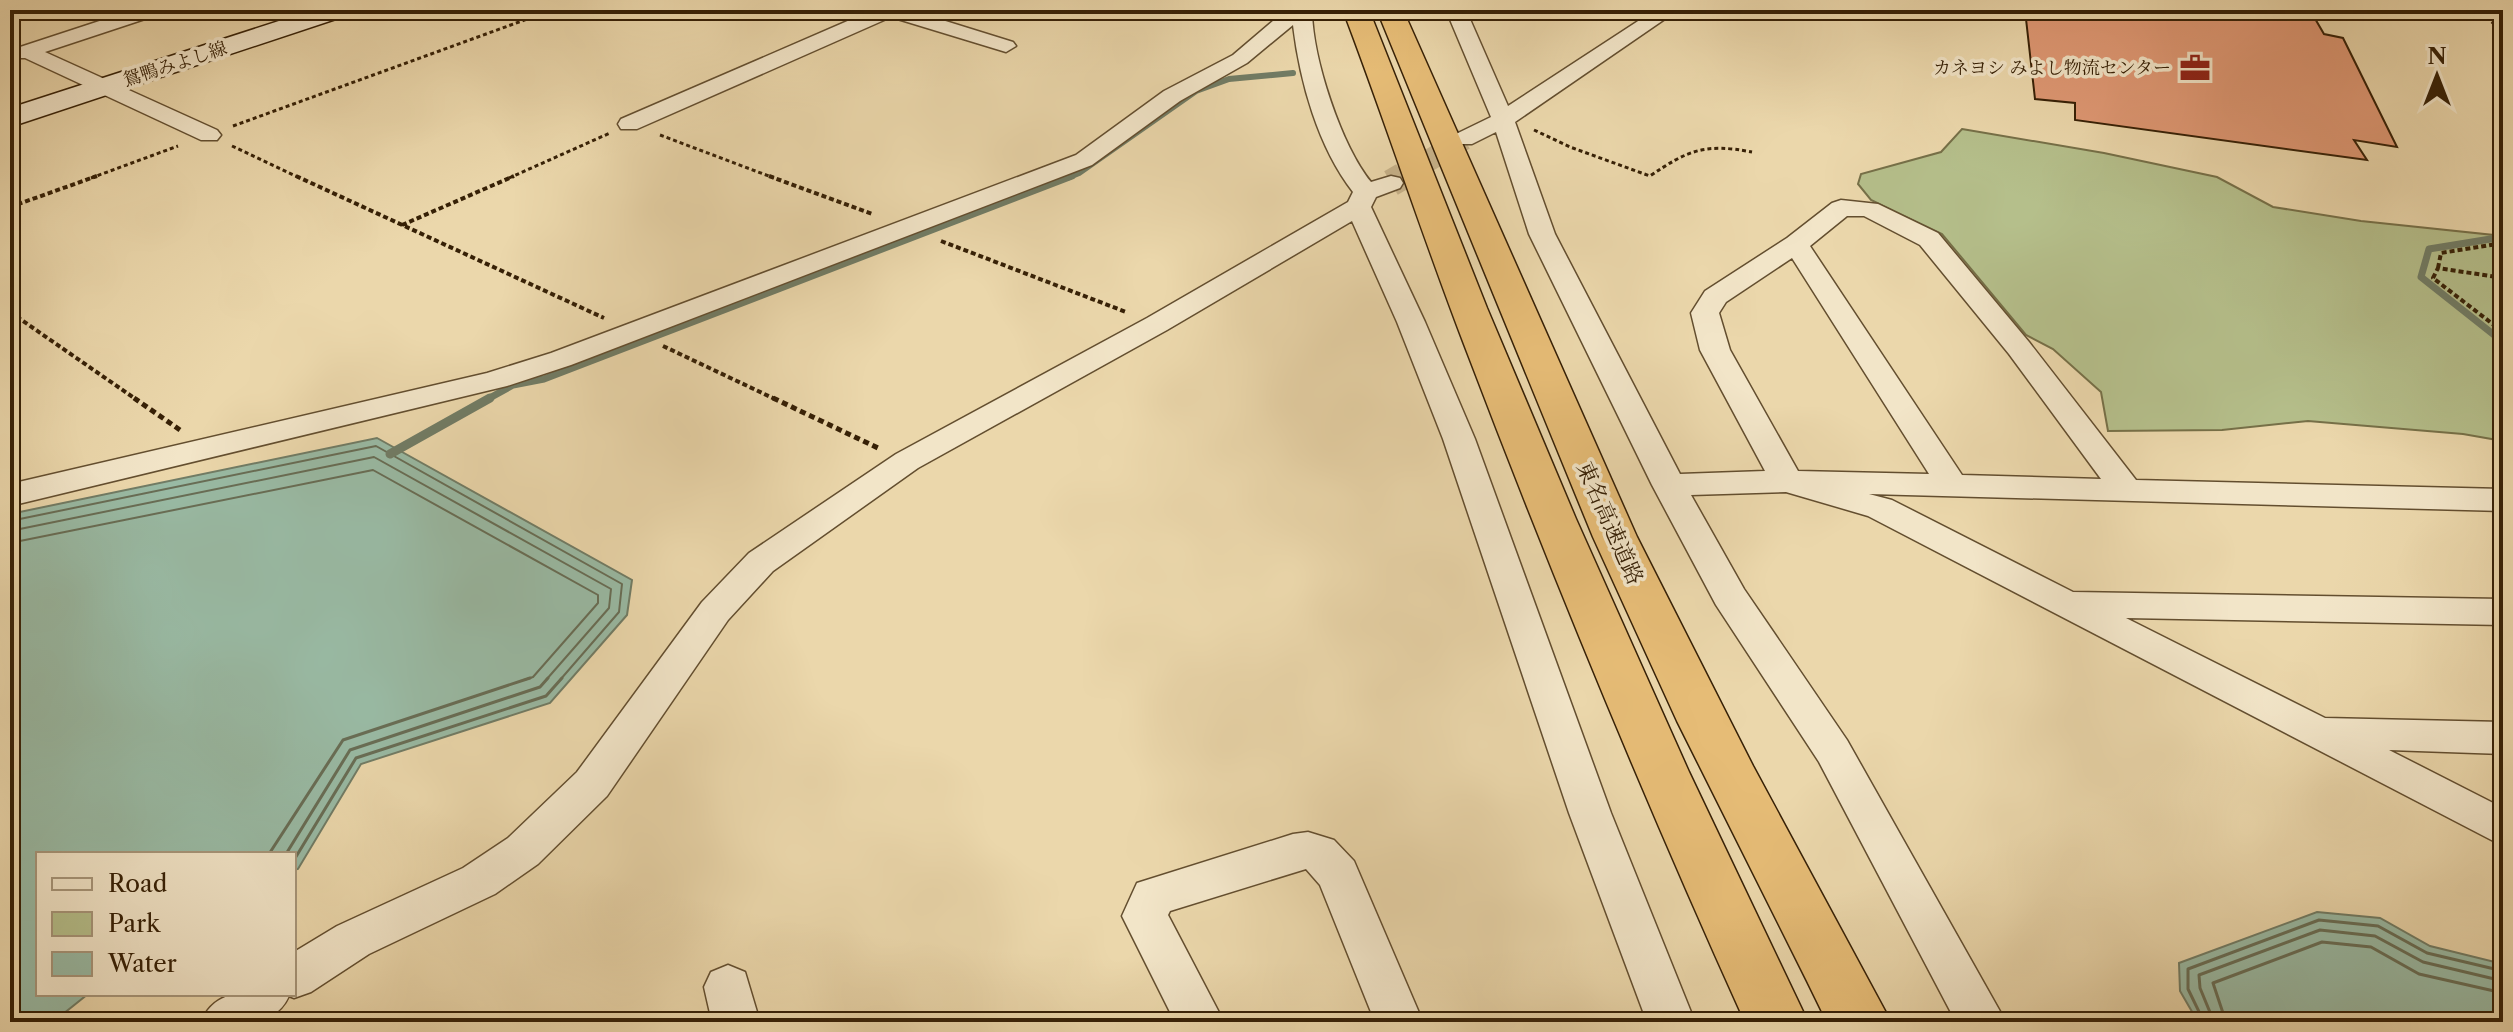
<svg xmlns="http://www.w3.org/2000/svg" width="2513" height="1032" font-family="'Libre Caslon Text','Noto Serif JP',serif">
<style>
.green{fill:#b5bf8b;stroke:#767048;stroke-width:2}
.water{fill:#99baa4;stroke:#717c65;stroke-width:2}
.lines{fill:none;stroke-linecap:round;stroke-linejoin:round}
.shore-far1{stroke:#686d55;stroke-width:2}
.shore{stroke:#686d55;stroke-width:3}
.stream-far2{stroke:#717c65;stroke-width:6}
.stream-far1{stroke:#717c65;stroke-width:7}
.stream{stroke:#717c65;stroke-width:9}
.building{fill:#df9874;stroke:#362006;stroke-width:2}
.minor-tunnel-far1{stroke:#c7b28a;stroke-width:22;stroke-dasharray:22 11;stroke-linecap:butt}
.minor-tunnel{stroke:#c7b28a;stroke-width:27;stroke-dasharray:27 14;stroke-linecap:butt}
.minor-casing{stroke:#634e2f;stroke-width:3}
.secondary-casing{stroke:#362006;stroke-width:3}
.motorway-casing{stroke:#362006;stroke-width:3}
.path-far2{stroke:#362006;stroke-width:3;stroke-dasharray:4 3;stroke-linecap:butt}
.path-far1{stroke:#362006;stroke-width:4;stroke-dasharray:5 3;stroke-linecap:butt}
.path{stroke:#362006;stroke-width:5;stroke-dasharray:6 4;stroke-linecap:butt}
.minor{fill:#f2e5c8;fill-rule:evenodd}
.secondary{fill:#f2e5c8;fill-rule:evenodd}
.motorway{fill:#e6bc76;fill-rule:evenodd}
.labels{text-anchor:middle;dominant-baseline:central;stroke-width:7;stroke-linejoin:round;paint-order:stroke}
.far-street-label{font-size:18px;fill:#362006;stroke:#f2e5c8}
.far-poi-label{font-size:18px;fill:#362006;stroke:#f2e5c8;text-anchor:end}
.street-label{font-size:22px;fill:#362006;stroke:#f2e5c8}
</style>
<rect width="100%" height="100%" fill="#ebd7ab"/>
<filter id="stains"><feTurbulence type="fractalNoise" baseFrequency=".0025" numOctaves="4"/><feColorMatrix values="0 0 0 0 .2 0 0 0 0 .09 0 0 0 0 .02 0 0 0 .5 -.17"/></filter>
<radialGradient id="worn" r=".72"><stop offset=".6" stop-color="#630" stop-opacity="0"/><stop offset="1" stop-color="#630" stop-opacity=".3"/></radialGradient>
<path class="green" d="M 1962,129 L 2104,153 L 2217,177 L 2273,207 L 2361,221 L 2503,236 L 2503,441 L 2463,434 L 2308,421 L 2222,430 L 2108,431 L 2101,392 L 2053,349 L 2026,335 L 1942,234 L 1871,200 L 1858,184 L 1861,174 L 1941,152 Z"/>
<path class="water" d="M 377,438 L 632,580 L 627,615 L 550,703 L 361,764 L 298,869 L 294,870 L 294,854 L 38,854 L 38,994 L 88,994 L 53,1022 L 10,1022 L 10,514 Z
M 2317,912 L 2380,918 L 2430,946 L 2503,964 L 2503,1022 L 2198,1022 L 2180,991 L 2179,963 Z"/>
<g class="lines">
<path class="shore-far1" d="M 10,521 L 376,446 L 622,584 L 619,612 L 560,680
M 10,531 L 374,457 L 611,589 L 609,608 L 546,680
M 10,543 L 373,470 L 598,595 L 598,603 L 533,677 L 524,680"/>
<path class="shore" d="M 269,854 L 343,740 L 530,678
M 286,854 L 350,750 L 540,687 L 548,678
M 294,860 L 356,758 L 546,696 L 562,678
M 2204,1022 L 2188,989 L 2188,969 L 2319,920 L 2378,926 L 2427,953 L 2503,971
M 2214,1022 L 2200,988 L 2199,975 L 2320,930 L 2375,936 L 2423,962 L 2503,981
M 2226,1022 L 2213,983 L 2322,942 L 2371,947 L 2419,974 L 2503,993"/>
<path class="stream-far2" d="M 1067,178 L 1079,173 L 1196,91 L 1229,79 L 1293,73"/>
<path class="stream-far1" d="M 2503,237 L 2429,249 L 2421,277 L 2503,342
M 486,400 L 513,385 L 544,379 L 1072,176"/>
<path class="stream" d="M 390,454 L 490,398"/>
</g>
<path class="building" d="M 2025,10 L 2310,10 L 2324,34 L 2343,38 L 2397,147 L 2354,140 L 2367,160 L 2075,120 L 2075,103 L 2035,99 Z"/>
<g class="lines">
<path class="minor-tunnel-far1" d="M 1400,178 L 1464,139"/>
<path class="minor-tunnel" d="M 1391,183 L 1403,176"/>
<g class="minor-casing">
<path id="minor" d="M 133,10 L 163,10 L 160,14 L 45,52 L 217,130 L 221,135 L 217,140 L 201,140 L 25,58 L 10,58 L 11,50 Z
M 873,10 L 910,10 L 1013,42 L 1016,46 L 1006,52 L 891,17 L 637,129 L 621,129 L 618,124 L 621,119 Z
M 1291,10 L 1312,12 C 1313,59 1341,145 1371,182 L 1391,176 L 1400,178 L 1403,183 L 1400,188 L 1376,197 L 1371,207 L 1425,322 L 1475,439 L 1611,813 L 1695,1022 L 1647,1022 L 1569,813 L 1443,439 L 1397,322 L 1352,221 L 1167,330 L 918,468 L 773,571 L 728,620 L 607,796 L 538,864 L 495,894 L 369,954 L 311,992 L 294,998 L 289,996 C 273,1031 234,1022 201,1022 C 218,983 257,994 294,994 L 294,952 L 337,926 L 463,868 L 508,838 L 577,772 L 702,602 L 749,553 L 896,454 L 1147,318 L 1348,202 L 1353,192 C 1318,147 1300,82 1293,25 L 1247,63 L 1180,101 L 1092,165 L 571,365 L 507,386 L 10,506 L 10,484 L 487,373 L 551,353 L 1076,155 L 1164,91 L 1233,55 L 1274,20 Z
M 1446,10 L 1466,10 L 1508,106 L 1655,10 L 1678,10 L 1515,122 L 1555,234 L 1680,474 L 1765,471 L 1700,350 L 1691,313 L 1705,291 L 1787,238 L 1832,203 L 1841,200 L 1878,204 L 1938,233 L 2029,342 L 2136,480 L 2503,489 L 2503,511 L 1869,494 L 1892,500 L 2073,592 L 2503,599 L 2503,625 L 2126,618 L 2325,718 L 2503,722 L 2503,754 L 2389,750 L 2503,808 L 2503,846 L 1868,516 L 1786,492 L 1691,495 L 1744,589 L 1847,740 L 2006,1022 L 1956,1022 L 1819,762 L 1716,605 L 1652,485 L 1529,234 L 1496,132 L 1472,144 L 1456,144 L 1452,139 L 1456,134 L 1491,117 ZM 1847,216 L 1864,216 L 1920,245 L 2009,354 L 2101,479 L 1962,475 L 1810,246 ZM 1792,258 L 1929,474 L 1798,471 L 1730,350 L 1719,313 L 1726,302 Z
M 1308,832 L 1334,840 L 1354,861 L 1423,1022 L 1375,1022 L 1320,885 L 1306,869 L 1170,911 L 1168,915 L 1224,1022 L 1175,1022 L 1122,916 L 1137,883 L 1293,834 Z
M 728,965 L 745,972 L 760,1022 L 712,1022 L 704,987 L 711,972 Z"/>
</g>
<g class="secondary-casing">
<path id="secondary" d="M 313,10 L 352,10 L 348,15 L 10,127 L 10,108 Z"/>
</g>
<g class="motorway-casing">
<path id="motorway" d="M 1343,10 L 1369,10 L 1487,308 L 1576,519 L 1689,772 L 1808,1022 L 1745,1022 C 1645,801 1553,578 1467,352 C 1423,238 1386,123 1343,10 Z
M 1377,10 L 1403,10 L 1637,537 L 1753,766 L 1891,1022 L 1827,1022 L 1807,981 L 1677,721 L 1593,537 Z"/>
</g>
<path class="path-far2" d="M 2486,10 L 2487,18 L 2503,31
M 233,126 L 552,10
M 1534,130 L 1570,147 L 1650,176 C 1688,150 1705,143 1752,152
M 660,135 L 774,178
M 232,146 L 300,178
M 91,178 L 178,146
M 509,178 L 610,133"/>
<path class="path-far1" d="M 296,176 L 604,318
M 769,176 L 872,214
M 10,207 L 97,176
M 402,225 L 514,176
M 941,241 L 1126,312
M 2438,268 L 2441,253 L 2503,243
M 2503,278 L 2438,268 L 2433,278 L 2503,332
M 10,312 L 137,400
M 663,346 L 777,400"/>
<path class="path" d="M 134,398 L 180,430
M 773,398 L 878,448"/>
<use href="#minor" class="minor"/>
<use href="#secondary" class="secondary"/>
<use href="#motorway" class="motorway"/>
</g>
<defs>
<g id="office-bare" transform="scale(2.4)"><path d="M-6-3h4V-5.5h4V-3h4V5H-6ZM-1-4.5V-3h2v-1.5ZM-6 0V1H6V0Z" fill="#8f2418" stroke="#f2e5c8" stroke-width="2.5" paint-order="stroke"/></g>
</defs>
<g fill-rule="evenodd">
<use href="#office-bare" x="2195" y="68"/>
</g>
<g class="labels">
<g class="far-street-label">
<text transform="translate(175 64) rotate(-18)">鴛鴨みよし線</text>
</g>
<g class="far-poi-label">
<text x="2171" y="68">カネヨシ みよし物流センター</text>
</g>
<g class="street-label">
<text transform="translate(1610 523) rotate(66)">東名高速道路</text>
</g>
</g>
<rect width="2513" height="1032" fill="none" stroke="#ebd7ab" stroke-width="40"/>
<rect x="12" y="12" width="2489" height="1008" fill="none" stroke="#362006" stroke-width="4"/>
<rect x="20" y="20" width="2473" height="992" fill="none" stroke="#362006" stroke-width="2"/>
<rect x="36" y="852" width="260" height="144" fill="#f2e5c8" stroke="#a7967a" stroke-width="2"/>
<rect x="52" y="878" width="40" height="12" fill="#f2e5c8" stroke="#a7967a" stroke-width="2"/>
<text x="108" y="892" font-size="24" fill="#362006">Road</text>
<rect x="52" y="912" width="40" height="24" fill="#b5bf8b" stroke="#a7967a" stroke-width="2"/>
<text x="108" y="932" font-size="24" fill="#362006">Park</text>
<rect x="52" y="952" width="40" height="24" fill="#99baa4" stroke="#a7967a" stroke-width="2"/>
<text x="108" y="972" font-size="24" fill="#362006">Water</text>
<g transform="translate(2437 76)" stroke="#f2e5c8" stroke-width="6" paint-order="stroke">
<path d="M0-6L14 30L0 20L-14 30Z" fill="#362006"/>
<text y="-12" font-size="22" font-weight="bold" text-anchor="middle" fill="#362006">N</text>
</g>
<rect width="100%" height="100%" filter="url(#stains)"/>
<rect width="100%" height="100%" fill="url(#worn)"/>
</svg>
